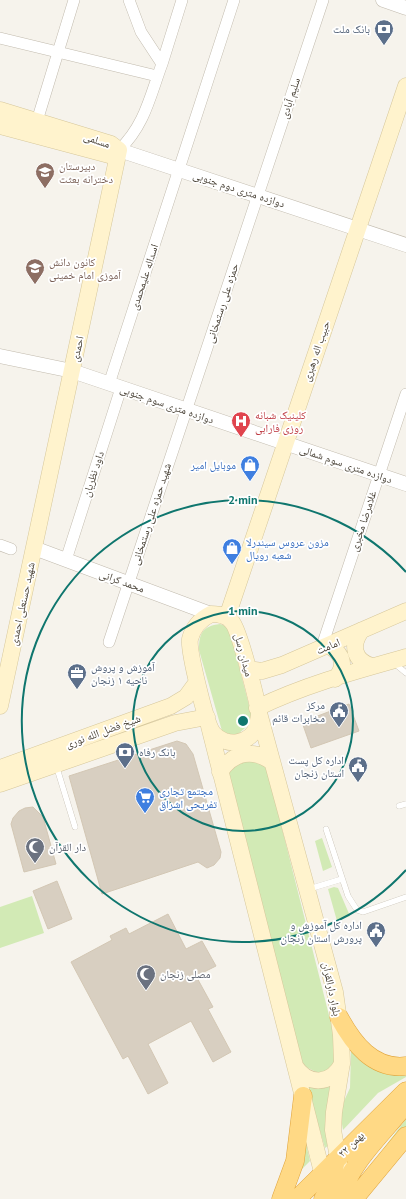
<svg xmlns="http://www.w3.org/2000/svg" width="406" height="1199" font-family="'PT Sans','Noto Naskh Arabic',sans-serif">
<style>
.green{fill:#d2eab5}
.building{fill:#d8cfc1;stroke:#d3c7b4}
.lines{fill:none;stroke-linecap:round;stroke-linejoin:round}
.service-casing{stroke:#c2bbae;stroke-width:6}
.minor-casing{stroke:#c2bbae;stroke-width:12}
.tertiary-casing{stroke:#c2bbae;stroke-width:15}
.secondary-casing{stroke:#d6c79b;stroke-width:17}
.trunk-casing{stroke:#e0a43c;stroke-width:19}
.service{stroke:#fff;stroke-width:5.5}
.minor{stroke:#fff;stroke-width:11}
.tertiary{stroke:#fff;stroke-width:14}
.secondary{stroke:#fff3cd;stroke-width:16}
.trunk{stroke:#ffd985;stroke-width:18}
.ring{fill:none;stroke:#0f766e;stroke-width:2}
.labels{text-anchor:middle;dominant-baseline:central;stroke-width:3.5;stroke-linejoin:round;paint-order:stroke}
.service-label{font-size:11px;fill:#4e5e75;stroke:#fff;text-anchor:end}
.street-label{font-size:11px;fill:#4b4439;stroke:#fff}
.education-label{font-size:11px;fill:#785e54;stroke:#fff;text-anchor:start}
.health-label{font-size:11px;fill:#be3a42;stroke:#fff;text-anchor:start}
.shop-label{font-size:11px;fill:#366cbe;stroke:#fff;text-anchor:start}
.worship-label{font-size:11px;fill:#5b616d;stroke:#fff;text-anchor:start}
.centre{fill:#0f766e;stroke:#fff;stroke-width:2}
.ring-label{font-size:12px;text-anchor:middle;font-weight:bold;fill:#0f766e;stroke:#fff;stroke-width:3.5;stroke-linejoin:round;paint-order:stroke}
</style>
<rect width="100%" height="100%" fill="#f6f3ec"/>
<path class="green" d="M 220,624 L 228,627 L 231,635 L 252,717 L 251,723 L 238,734 L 229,734 L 222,731 L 199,650 C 199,634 202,626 220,624 Z
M 248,757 L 266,765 L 337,1047 L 337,1061 L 322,1075 L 306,1067 L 300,1059 L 226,772 Z
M 322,838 L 332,867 L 323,871 L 315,841 Z
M 334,887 L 338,888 L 350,916 L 337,921 L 328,889 Z
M 32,896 L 44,933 L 0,948 L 0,907 Z
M 351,1051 C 369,1073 381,1070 406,1076 L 406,1077 L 378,1093 L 343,1130 L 341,1118 L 344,1101 L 350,1088 Z
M 305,1080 L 334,1080 L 329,1145 L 325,1148 Z
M 406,1119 L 406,1129 L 368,1169 Z
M 305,1139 L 310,1161 L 296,1175 Z"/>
<path class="building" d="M 349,704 L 359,731 L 311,748 L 302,722 Z
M 177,741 L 186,744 L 193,754 L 221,852 L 220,858 L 214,865 L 207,868 L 198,862 L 102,894 L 69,776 Z
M 33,807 L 43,817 L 56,864 L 24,872 L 11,824 L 13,818 L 19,811 L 25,808 Z
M 57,881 L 72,919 L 48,929 L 33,891 Z
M 168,914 L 186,949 L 202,941 L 216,966 L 196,976 L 213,1007 L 208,1009 L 231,1052 L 213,1062 L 191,1021 L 148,1044 L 168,1083 L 148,1094 L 128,1056 L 123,1059 L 71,962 L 112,940 L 110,936 L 126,928 L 129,934 Z"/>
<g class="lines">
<g class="service-casing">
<path id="service" d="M 394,663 L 406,673
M 56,765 L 75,827
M 399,806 L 406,804
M 326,829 L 348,896 L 357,910 L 363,912 L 406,897
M 309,889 L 342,879"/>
</g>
<g class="minor-casing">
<path id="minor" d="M 0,38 L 157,76
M 162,64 L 182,0
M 37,121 L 74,0
M 119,150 C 145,125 150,96 162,64 L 141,32 L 129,0
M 109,384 L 234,0
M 0,545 L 11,549
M 66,560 L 121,388
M 109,642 L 323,0
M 321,649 L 406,394"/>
</g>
<g class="tertiary-casing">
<path id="tertiary" d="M 383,0 L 406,8
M 119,150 L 406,245
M 0,356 L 72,371 L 406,484
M 34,548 L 211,614"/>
</g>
<g class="secondary-casing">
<path id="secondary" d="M 0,110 L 111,144 L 119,150
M 0,126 L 109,155 L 119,150
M 211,614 C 219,614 227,615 232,622 C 239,629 257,700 259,713 C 259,716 258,721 257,725 C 255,734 247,740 238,742 C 229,744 219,740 213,733 C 206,724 188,650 190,639 C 193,627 201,619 211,614 Z
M 227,617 L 406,86
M 362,630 C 350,645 354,661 372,666
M 329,646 C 344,654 346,667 335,679
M 248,669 L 262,671 L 282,665 L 406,611
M 0,706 L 119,150
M 257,708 C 304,685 356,671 406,657
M 259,713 L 335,992 L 341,1035 L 342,1063 L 334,1112 L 333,1130 L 340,1169
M 209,726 L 325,1184
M 0,768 L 171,706 L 186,697 L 197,682
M 220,772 C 233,752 253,748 272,762
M 0,784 L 175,723 L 207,717
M 295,1066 C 308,1086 331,1085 342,1064"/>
</g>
<g class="trunk-casing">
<path id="trunk" d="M 339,1017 C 353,1043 373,1070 406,1066
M 281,1199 L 295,1161 L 303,1096
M 297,1199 L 406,1091
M 323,1199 L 328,1192 L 336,1160
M 340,1199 C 350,1162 383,1134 406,1104
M 354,1199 L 406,1136"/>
</g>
<use href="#service" class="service"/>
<use href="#minor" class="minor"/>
<use href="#tertiary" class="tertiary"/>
<use href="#secondary" class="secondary"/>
<use href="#trunk" class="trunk"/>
</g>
<g class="ring">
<circle cx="243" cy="721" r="110"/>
<path d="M406 870A221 221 0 1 1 406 572"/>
</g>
<defs>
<g id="bank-pin" transform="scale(1)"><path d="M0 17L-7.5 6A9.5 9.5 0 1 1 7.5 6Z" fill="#5c6f8a" stroke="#fff"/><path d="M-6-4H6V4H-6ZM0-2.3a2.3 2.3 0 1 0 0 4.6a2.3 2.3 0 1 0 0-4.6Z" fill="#fff"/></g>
<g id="school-pin" transform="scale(1)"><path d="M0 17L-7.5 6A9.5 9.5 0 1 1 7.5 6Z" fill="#8d6e63" stroke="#fff"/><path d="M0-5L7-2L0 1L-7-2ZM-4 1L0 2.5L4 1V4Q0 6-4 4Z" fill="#fff"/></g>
<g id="hospital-pin" transform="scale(1)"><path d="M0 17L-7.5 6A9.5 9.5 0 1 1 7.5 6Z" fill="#e0444e" stroke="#fff"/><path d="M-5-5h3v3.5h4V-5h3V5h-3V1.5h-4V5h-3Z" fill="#fff"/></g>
<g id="shop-pin" transform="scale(1)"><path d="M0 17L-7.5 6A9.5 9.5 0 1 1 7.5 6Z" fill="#3f7fe0" stroke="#fff"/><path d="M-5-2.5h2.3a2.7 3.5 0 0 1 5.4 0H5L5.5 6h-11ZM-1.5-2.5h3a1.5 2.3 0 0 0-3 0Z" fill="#fff"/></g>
<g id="office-pin" transform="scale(1)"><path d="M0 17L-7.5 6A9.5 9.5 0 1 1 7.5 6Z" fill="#5c6f8a" stroke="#fff"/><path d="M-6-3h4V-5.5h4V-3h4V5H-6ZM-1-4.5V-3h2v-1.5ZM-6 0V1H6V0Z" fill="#fff"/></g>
<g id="civic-pin" transform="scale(1)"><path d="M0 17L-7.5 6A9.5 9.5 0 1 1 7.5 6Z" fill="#5c6f8a" stroke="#fff"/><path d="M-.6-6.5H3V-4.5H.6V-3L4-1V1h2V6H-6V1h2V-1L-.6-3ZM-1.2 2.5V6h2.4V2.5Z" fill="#fff"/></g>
<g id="supermarket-pin" transform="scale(1)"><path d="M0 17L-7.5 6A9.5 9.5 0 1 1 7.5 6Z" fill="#3f7fe0" stroke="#fff"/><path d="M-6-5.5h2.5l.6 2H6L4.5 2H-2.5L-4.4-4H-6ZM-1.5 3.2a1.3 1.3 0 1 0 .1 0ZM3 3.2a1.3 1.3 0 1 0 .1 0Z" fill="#fff"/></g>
<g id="mosque-pin" transform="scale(1)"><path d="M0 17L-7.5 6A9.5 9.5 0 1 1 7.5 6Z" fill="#6b7280" stroke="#fff"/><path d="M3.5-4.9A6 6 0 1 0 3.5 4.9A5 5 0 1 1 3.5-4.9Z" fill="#fff"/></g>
</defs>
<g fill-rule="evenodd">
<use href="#bank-pin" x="384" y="29"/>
<use href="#school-pin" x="45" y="172"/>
<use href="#school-pin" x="35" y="268"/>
<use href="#hospital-pin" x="241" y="421"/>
<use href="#shop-pin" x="250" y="465"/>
<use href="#shop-pin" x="232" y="548"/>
<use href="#office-pin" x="77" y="673"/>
<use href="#civic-pin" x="339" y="711"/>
<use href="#bank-pin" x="125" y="752"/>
<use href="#civic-pin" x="358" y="766"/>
<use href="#supermarket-pin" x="145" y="797"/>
<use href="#mosque-pin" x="35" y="847"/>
<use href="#civic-pin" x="376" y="931"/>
<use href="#mosque-pin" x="146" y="974"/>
</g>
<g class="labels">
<g class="service-label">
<text x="370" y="29">بانک ملت</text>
<text x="91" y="667" text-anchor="start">آموزش و پروش<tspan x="91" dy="13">ناحیه ۱ زنجان</tspan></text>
<text x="325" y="705">مرکز<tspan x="325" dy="13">مخابرات قائم</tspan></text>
<text x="139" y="752" text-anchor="start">بانک رفاه</text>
<text x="344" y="760">اداره کل پست<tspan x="344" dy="13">استان زنجان</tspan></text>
<text x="362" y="925">اداره کل آموزش و<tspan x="362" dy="13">پرورش استان زنجان</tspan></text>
</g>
<g class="street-label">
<text transform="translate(290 98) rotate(-72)">سلیم آبادی</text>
<text transform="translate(97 140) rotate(19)">مسلمی</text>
<text transform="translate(239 189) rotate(18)">دوازده متری دوم جنوبی</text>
<text transform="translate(144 277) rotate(-72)">اسداله علیمحمدی</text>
<text transform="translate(222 303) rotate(-72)">حمزه علی رستمخانی</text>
<text transform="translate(77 349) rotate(-78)">احمدی</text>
<text transform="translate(316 351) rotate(-71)">حبیب اله رهبری</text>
<text transform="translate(167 404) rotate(19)">دوازده متری سوم جنوبی</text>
<text transform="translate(346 464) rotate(19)">دوازده متری سوم شمالی</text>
<text transform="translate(93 474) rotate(-72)">داود نظریان</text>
<text transform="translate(151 514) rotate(-72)">شهید حمزه علی رستمخانی</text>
<text transform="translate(363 521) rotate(-72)">غلامرضا مخبری</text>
<text transform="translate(122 581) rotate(20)">محمد کرانی</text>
<text transform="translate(22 604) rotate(-78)">شهید حسنعلی احمدی</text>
<text transform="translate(328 646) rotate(-23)">امامت</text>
<text transform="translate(244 655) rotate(75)">میدان رسل</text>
<text transform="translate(103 731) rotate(-20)">شیخ فضل الله نوری</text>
<text transform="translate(332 989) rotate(78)">بلوار دارالقرآن</text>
<text transform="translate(351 1144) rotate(-44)">۲۲ بهمن</text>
</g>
<g class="education-label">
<text x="59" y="166">دبیرستان<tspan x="59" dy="13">دخترانه بعثت</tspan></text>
<text x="49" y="262">کانون دانش<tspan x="49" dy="13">آموزی امام خمینی</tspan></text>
</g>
<g class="health-label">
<text x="255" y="415">کلینیک شبانه<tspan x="255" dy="13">روزی فارابی</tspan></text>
</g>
<g class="shop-label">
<text x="236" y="465" text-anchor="end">موبایل امیر</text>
<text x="246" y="542">مزون عروس سیندرلا<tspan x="246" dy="13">شعبه رویال</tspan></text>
<text x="159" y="791">مجتمع تجاری<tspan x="159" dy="13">تفریحی اشراق</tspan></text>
</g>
<g class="worship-label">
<text x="49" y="847">دار القرآن</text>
<text x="160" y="974">مصلی زنجان</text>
</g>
</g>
<circle cx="243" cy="721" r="6" class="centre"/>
<g class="ring-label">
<text x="243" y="504">2 min</text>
<text x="243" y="615">1 min</text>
</g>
</svg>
